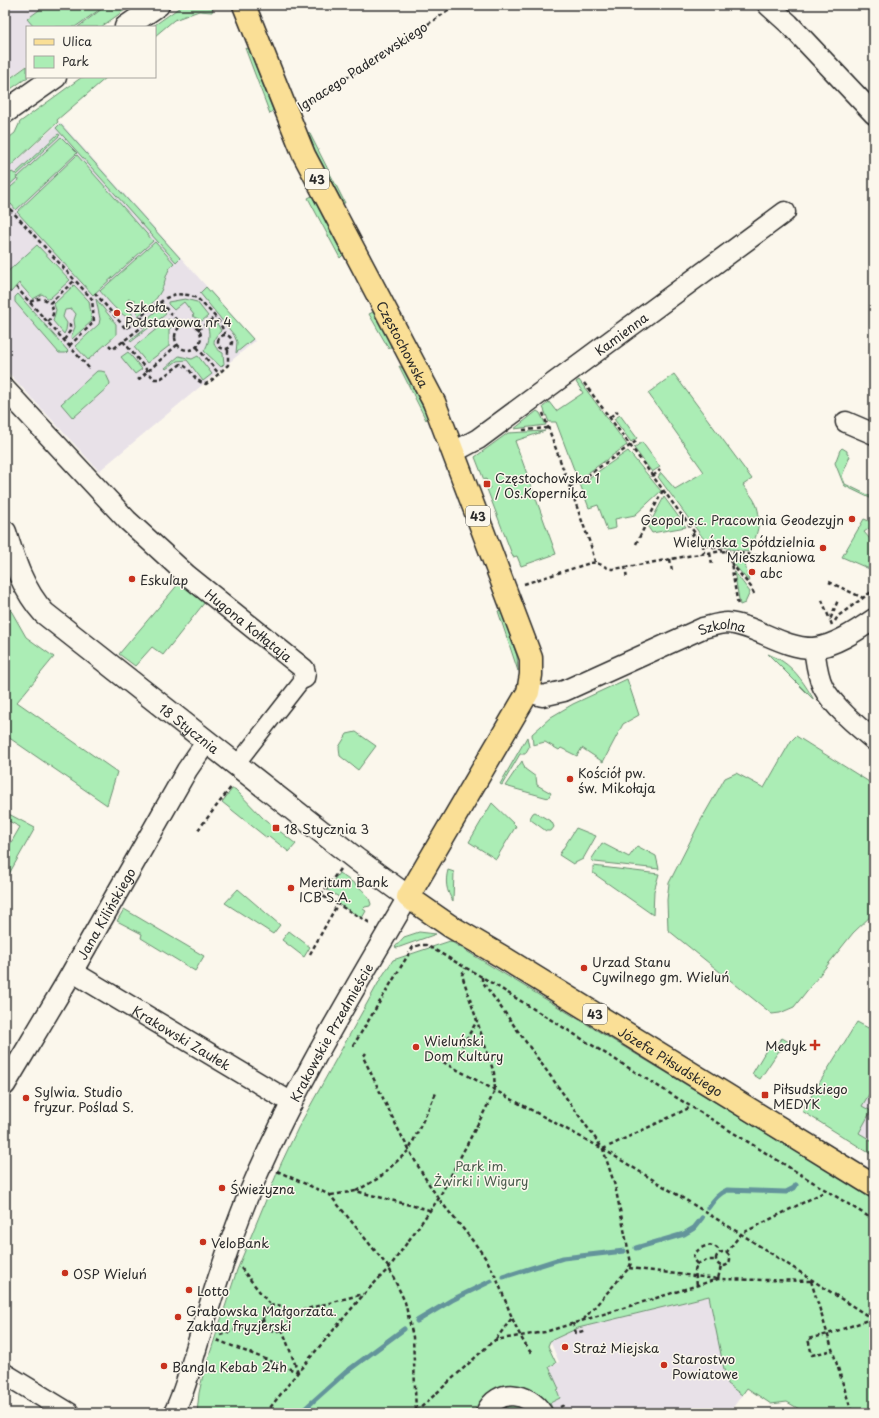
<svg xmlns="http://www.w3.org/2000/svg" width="879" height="1418" font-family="'Playpen Sans',sans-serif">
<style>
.built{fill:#e8e1e8}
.green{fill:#abedb5;stroke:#6b8c70}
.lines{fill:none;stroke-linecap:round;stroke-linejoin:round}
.stream{stroke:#64949b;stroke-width:5}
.pedestrian-casing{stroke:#2b2b2b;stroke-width:18}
.minor-casing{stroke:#2b2b2b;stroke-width:23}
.secondary-casing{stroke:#2b2b2b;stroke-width:25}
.primary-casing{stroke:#2b2b2b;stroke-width:25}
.path{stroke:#2b2b2b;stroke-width:2.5;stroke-dasharray:4 3;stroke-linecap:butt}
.pedestrian{stroke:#fbf7ec;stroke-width:15}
.minor{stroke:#fbf7ec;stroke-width:20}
.secondary{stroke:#fbf7ec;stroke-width:22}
.primary{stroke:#fadf96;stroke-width:22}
.poi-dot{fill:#c8321e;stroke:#fbf7ec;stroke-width:1.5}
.labels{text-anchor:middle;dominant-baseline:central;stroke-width:3;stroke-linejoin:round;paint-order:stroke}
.shield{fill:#fbf7ec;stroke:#696865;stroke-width:1}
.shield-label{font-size:12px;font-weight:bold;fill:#2b2b2b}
.street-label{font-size:13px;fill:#2b2b2b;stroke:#fbf7ec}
.poi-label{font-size:13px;fill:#2b2b2b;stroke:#fbf7ec;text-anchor:start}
.park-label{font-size:13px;fill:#4b5c4e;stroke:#fbf7ec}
</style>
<rect width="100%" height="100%" fill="#fbf7ec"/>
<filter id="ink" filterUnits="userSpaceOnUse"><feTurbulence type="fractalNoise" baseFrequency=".025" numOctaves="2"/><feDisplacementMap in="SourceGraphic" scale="8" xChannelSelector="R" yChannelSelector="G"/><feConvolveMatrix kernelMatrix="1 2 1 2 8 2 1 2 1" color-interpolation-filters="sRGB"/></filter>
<g filter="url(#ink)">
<path class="built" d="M 5,5 L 106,5 L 77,27 L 27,27 L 27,65 L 5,81 Z
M 60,122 L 255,341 L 99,471 L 5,369 L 5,171 Z
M 874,1079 L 874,1148 L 843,1130 Z
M 710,1296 L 727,1384 L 742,1395 L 729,1413 L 554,1413 L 550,1403 L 560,1398 L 557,1390 L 559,1389 L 549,1367 L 559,1362 L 550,1341 L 578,1328 Z"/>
<path class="green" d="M 46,5 L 106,5 L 75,27 L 34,27 L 27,19 Z
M 132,5 L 101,27 L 78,27 L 107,5 Z
M 183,5 L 200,5 L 213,8 L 212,12 L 199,11 L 174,20 L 155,36 L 155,27 L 152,27 Z
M 245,48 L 249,49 L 273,110 L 270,114 Z
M 27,66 L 27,77 L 28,77 L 5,93 L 5,82 Z
M 82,77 L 107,77 L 57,120 L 58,122 L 5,171 L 5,141 L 15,133 L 20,122 Z
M 60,124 L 180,258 L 176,262 L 56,128 Z
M 309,132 L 345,203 L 343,203 L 307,135 Z
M 58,134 L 60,135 L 16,176 L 17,178 L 5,189 L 5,178 L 12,172 L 15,174 Z
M 61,137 L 77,153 L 16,210 L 11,204 L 5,209 L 5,192 L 19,180 L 18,177 Z
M 77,155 L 153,241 L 93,295 L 17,212 Z
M 312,196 L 343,255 L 340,258 L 308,198 Z
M 155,242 L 174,263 C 166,270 166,281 161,291 C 155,302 147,308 138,316 L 134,300 L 128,299 L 133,318 C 122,319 107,299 100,291 Z
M 37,245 L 70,280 L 49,299 L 42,294 L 33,299 L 19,283 L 11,292 L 5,291 L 5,274 Z
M 74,285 L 89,301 L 92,321 L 72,339 L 71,337 L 75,327 L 74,320 L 76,314 L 72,309 L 65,310 L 63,317 L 67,323 L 66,330 L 64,334 L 53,321 L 56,310 L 54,304 Z
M 206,287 L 253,339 L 236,353 L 237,342 L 234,335 L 200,293 Z
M 18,294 L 68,351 L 66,353 L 59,353 L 15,302 L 15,297 Z
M 96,299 L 116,324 L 116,335 L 88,360 L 75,346 L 99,324 L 100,319 Z
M 185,299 L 197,302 L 208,316 L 202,321 L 192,316 L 194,315 L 184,302 L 174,310 L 168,304 L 168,302 Z
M 161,307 L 166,314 L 131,342 L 130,340 L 149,325 L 148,318 Z
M 373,312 L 392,345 L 389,349 L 369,314 Z
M 169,319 L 173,324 L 169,330 L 169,346 L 147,363 L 134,347 Z
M 214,322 L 218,325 L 221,331 C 211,339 212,347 223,353 L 224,364 L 221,367 L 204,351 C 209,343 210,336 208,327 Z
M 128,352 L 142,369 L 135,374 L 121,357 Z
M 179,356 L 192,359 L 198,356 L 212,374 L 203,381 L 187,360 L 177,361 L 166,369 L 165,368 Z
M 399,366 L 403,368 L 428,417 L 426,420 Z
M 97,371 L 101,371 L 105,372 L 110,383 L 109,386 L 73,418 L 61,404 Z
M 674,374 L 752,479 L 743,485 C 747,491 753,497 756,504 C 763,521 756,536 750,552 L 734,550 L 706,542 L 658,477 L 661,473 L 675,489 L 704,472 L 648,393 Z
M 579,380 L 627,445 L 578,480 L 556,422 L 549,422 L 543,407 L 549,402 L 556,411 L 583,393 L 576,382 Z
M 537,411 L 540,413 L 546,425 L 514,429 Z
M 620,415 L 637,438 L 631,442 L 614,419 Z
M 545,431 L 515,441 L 556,554 L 521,566 L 517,556 L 513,557 L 487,489 L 490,488 L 486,479 L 484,480 L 475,457 L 508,433 Z
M 642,442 L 660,467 L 652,472 L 634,448 Z
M 842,448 L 847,451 L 847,454 L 850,456 L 842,476 L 845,484 L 874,498 L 874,500 L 845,486 L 843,483 L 835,463 L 840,450 Z
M 628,451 L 661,491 L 635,515 L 615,519 L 616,528 L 607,530 L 598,505 L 589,508 L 580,484 Z
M 664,497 L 686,527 L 652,533 L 648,527 Z
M 864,519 L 874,523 L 874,525 L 864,532 L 870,539 L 874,536 L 874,571 L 842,557 Z
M 732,555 L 753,558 L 755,562 L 745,564 L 749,582 L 733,563 Z
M 734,571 L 750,592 L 745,603 L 740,605 Z
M 180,582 L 205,602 L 163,655 L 152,647 L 135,666 L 119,654 Z
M 5,600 L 26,637 L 54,657 L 17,702 L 117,772 L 107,805 L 5,735 Z
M 501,610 L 517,656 L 518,671 L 498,611 Z
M 768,654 C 772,656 778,658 782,661 C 796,670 806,686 814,700 Z
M 627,679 L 639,715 L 623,724 L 603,762 L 582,748 L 577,756 L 561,748 L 559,750 L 545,742 L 533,745 L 532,734 L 551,717 L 573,704 Z
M 356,732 L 376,746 L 358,770 L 340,756 L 339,747 L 347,734 Z
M 796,736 L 874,785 L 874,913 L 853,933 L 794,1007 L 780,1013 L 772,1014 L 668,930 L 667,900 L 669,883 L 701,820 L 725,778 L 736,773 L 764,788 L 791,741 Z
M 527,737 L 529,747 L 525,754 L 520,754 L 502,785 L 500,784 Z
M 522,761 L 525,769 L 536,777 L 537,785 L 551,793 L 548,798 L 505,786 Z
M 232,789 L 235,789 L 263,818 L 296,844 L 289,852 L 269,836 L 267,838 L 222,802 Z
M 492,803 L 516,826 L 496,859 L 469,842 Z
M 5,812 L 35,828 L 5,881 L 5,874 L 7,868 L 5,861 L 5,853 L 20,827 L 5,819 Z
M 535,812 L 552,822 L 554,827 L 551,831 L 546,831 L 531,820 L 530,818 L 533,813 Z
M 576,828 L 596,836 L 583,859 L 573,864 L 559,855 Z
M 602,843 L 629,857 L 637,846 L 656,856 L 659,869 L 595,862 L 591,860 Z
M 593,866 L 659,874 L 654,891 L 653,915 L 593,873 Z
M 448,870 L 454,872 L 453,901 C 446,891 445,881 448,870 Z
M 339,873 C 350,881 368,890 371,904 L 370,906 L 365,907 L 363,909 L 366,911 L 362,918 L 336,903 L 339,897 L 327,890 L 328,888 Z
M 238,889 L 280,925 L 273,934 L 225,903 Z
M 124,909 L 204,956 L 195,971 L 141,938 L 142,934 L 117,921 Z
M 289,931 L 310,947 L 304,957 L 282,940 Z
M 419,932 L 436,934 L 397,948 L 395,947 L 404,937 Z
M 450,941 L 874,1199 L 874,1405 L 869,1413 L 806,1413 L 787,1402 L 771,1404 L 747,1388 L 742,1395 L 727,1384 L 709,1296 L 578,1328 L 550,1341 L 548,1346 L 556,1363 L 549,1367 L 559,1389 L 557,1390 L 560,1398 L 550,1403 L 554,1413 L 197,1413 L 199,1393 L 203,1375 L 237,1270 L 280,1166 L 298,1128 L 381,978 L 393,960 Z
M 857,1022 L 874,1031 L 874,1086 L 862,1106 L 871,1111 L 859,1133 L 874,1142 L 874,1156 L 802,1111 Z
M 782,1038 L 789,1042 L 784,1049 L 778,1052 L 760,1079 L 752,1074 L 768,1047 L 776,1045 Z"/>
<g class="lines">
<path class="stream" d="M 708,1208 C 714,1200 718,1194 727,1190 L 786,1192 L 794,1188 L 796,1185
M 636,1248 L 684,1234 L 694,1228 L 702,1218
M 503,1277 L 563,1258 L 624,1251
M 417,1321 L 452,1300 L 491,1281
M 300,1413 L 346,1372 L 404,1329"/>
<g class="pedestrian-casing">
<path id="pedestrian" d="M 236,765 L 304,678"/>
</g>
<g class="minor-casing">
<g id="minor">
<path d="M 768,5 L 789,24 L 874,114"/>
<path id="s1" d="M 5,389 L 127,520 L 187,575 L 304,669 L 305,673 L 304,678"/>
<path d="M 846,422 L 874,434"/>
<path id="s2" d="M 454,452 L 478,439 L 785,212"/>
<path d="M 814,648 C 816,661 817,675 823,687 C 833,706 857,726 874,740"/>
<path id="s3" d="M 528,692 L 542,696 L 564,691 L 703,628 C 711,626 719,623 727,623 C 756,625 781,648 813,648 C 833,647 858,630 874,619"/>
<path id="s4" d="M 73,972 L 292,1103"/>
<path id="s5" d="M 5,1085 L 67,981 L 187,770 L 207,741"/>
<path d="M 5,1374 L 69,1413"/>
<path id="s6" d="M 174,1413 C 187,1387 192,1360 201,1333 C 215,1287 230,1240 248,1196 C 292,1091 351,995 408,897"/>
<path d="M 486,1413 C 497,1387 529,1392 542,1413"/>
</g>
</g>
<g class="secondary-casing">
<g id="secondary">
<path d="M 126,27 L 158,5"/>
<path d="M 5,112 L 55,77"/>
<path id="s7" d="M 5,532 C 14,561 23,590 44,613 L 356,859 L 408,897"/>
</g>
</g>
<g class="primary-casing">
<g id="primary">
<path id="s8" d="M 244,5 L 304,155 L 434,402 L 531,658 L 531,675 L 528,692 L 408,897 L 450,926 L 501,956 L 874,1186"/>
</g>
</g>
<path class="path" d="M 305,105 L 457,5
M 10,209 L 92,299 L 94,322 L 69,346
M 16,287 L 89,368
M 95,293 L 126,329 L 141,316
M 30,302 C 38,298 43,297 50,303
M 160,302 L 182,326
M 48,322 C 54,315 55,311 50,303 L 75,280
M175 337a13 13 0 1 1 26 0a13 13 0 1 1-26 0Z
M 198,330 L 215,317
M218 342a7 7 0 1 1 14 0a7 7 0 1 1-14 0Z
M 64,340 L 70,331 L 70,322
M 123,341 L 154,379 L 160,379 L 181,364 C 194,370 192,381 206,384 L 212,380 L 228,365 L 228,348
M 109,345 L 113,349 L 142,327 L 144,322 L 141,316 L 166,298 L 176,294 L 188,295 L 197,298 L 212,313 L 220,323 L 225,334
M 197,347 L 219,374
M 138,380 L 177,345
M 584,383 L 703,544 L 727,551 L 759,556 L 776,561
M 543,413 L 591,546 L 595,562
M 610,417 L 618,411
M 523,430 L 549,428
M 653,476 L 660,470
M 570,488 L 638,440
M 691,536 L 695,533
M 636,544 L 663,490
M 703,544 L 704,553
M 710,553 L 712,564
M 670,559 L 672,571
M 731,563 L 751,587 L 754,594
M 625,566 L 627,579
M 829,582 L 863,598
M 524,584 L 590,563 C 600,561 605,569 613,569 C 651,564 688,554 727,551 L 731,563 L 738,606
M 822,600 L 830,620
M 835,621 L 838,616 L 874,590
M 832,625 L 830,620 L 838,600
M 198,830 L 232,786
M 340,869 L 321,895 L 372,924
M 310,954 L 337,905
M 482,977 L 482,981 L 603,1149 L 615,1186 L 631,1263 L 629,1268 L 584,1319
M 353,1046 L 413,947 L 420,945 L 426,945 L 482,977 L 874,1220
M 462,1046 L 477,1021
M 366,1053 L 363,1057 C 387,1105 408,1155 439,1199 C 454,1219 472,1238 486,1259 C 505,1289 510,1326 532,1354
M 443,1062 L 603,1149 L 741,1234 L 874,1320
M 603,1149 L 691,1107
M 277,1171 L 330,1195 L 389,1268 L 405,1302 L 413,1337 L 416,1413
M 356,1191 L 379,1178 L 409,1150 L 436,1093
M 331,1195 L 356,1191 L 429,1210
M716 1259a7 7 0 1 1 14 0a7 7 0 1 1-14 0Z
M 726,1253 L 741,1234 L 826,1191
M 697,1264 L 693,1259 C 694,1247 716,1239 720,1253
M 241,1268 L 271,1306
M 629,1268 L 718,1279 L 721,1266
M 811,1281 L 852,1413
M 697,1285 L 695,1271 L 697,1264 L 707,1260 L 716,1260
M263 1318a13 13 0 1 1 26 0a13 13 0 1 1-26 0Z
M 288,1314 L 363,1294
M 573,1323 L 576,1333 L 586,1330
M 282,1329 L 298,1372
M 220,1335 L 263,1321
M 496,1339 L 512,1318
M 217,1340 L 298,1372
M 829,1351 L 812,1355 L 808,1339 L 828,1334 L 871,1319
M 560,1407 L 566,1404
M 416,1412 L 491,1343 L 495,1340 L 545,1332 L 718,1279 L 811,1281
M 266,1413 L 298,1372 L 364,1294 L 389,1268 L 439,1198 L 495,1091 L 494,1073 L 462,975 L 465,968"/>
<use href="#pedestrian" class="pedestrian"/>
<use href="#minor" class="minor"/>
<use href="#secondary" class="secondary"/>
<use href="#primary" class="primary"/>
</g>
</g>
<g class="poi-dot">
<circle cx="117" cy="313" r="4"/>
<rect x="483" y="480" width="8" height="8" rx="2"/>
<circle cx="852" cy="519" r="4"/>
<circle cx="823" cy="548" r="4"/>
<circle cx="752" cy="572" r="4"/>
<circle cx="132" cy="579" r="4"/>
<circle cx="570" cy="779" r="4"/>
<rect x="272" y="824" width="8" height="8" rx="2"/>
<circle cx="291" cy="888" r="4"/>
<circle cx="584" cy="968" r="4"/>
<path d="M813 1039h4v4h4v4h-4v4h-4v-4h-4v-4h4z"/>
<circle cx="416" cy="1047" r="4"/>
<rect x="761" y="1091" width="8" height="8" rx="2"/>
<circle cx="26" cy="1098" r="4"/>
<circle cx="222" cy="1188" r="4"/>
<circle cx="203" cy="1242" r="4"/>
<circle cx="65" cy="1273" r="4"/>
<circle cx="189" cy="1290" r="4"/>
<circle cx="178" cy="1317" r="4"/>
<circle cx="565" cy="1347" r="4"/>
<circle cx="664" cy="1365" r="4"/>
<circle cx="164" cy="1366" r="4"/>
</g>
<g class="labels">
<g class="shield">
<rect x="305" y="169" width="24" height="20" rx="3"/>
<rect x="466" y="506" width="24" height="20" rx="3"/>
<rect x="583" y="1004" width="24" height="20" rx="3"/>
</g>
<g class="shield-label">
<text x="317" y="179">43</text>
<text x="478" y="516">43</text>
<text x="595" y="1014">43</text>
</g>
<g class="street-label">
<text transform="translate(362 66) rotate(-33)">Ignacego Paderewskiego</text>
<text stroke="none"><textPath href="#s2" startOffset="205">Kamienna</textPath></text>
<text stroke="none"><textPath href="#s8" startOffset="375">Częstochowska</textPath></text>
<text stroke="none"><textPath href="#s1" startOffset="340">Hugona Kołłątaja</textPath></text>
<text stroke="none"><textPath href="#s3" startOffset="209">Szkolna</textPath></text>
<text stroke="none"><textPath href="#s7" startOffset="276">18 Stycznia</textPath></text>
<text stroke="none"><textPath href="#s5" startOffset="199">Jana Kilińskiego</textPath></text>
<text stroke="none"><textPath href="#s6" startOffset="413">Krakowskie Przedmieście</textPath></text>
<text stroke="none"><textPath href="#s4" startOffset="127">Krakowski Zaułek</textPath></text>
<text stroke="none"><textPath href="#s8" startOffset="1296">Józefa Piłsudskiego</textPath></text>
</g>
<g class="poi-label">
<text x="125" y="306">Szkoła<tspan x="125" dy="15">Podstawowa nr 4</tspan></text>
<text x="495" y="477">Częstochowska 1<tspan x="495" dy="15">/ Os.Kopernika</tspan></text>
<text x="844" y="519" text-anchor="end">Geopol s.c. Pracownia Geodezyjn</text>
<text x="815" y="541" text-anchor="end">Wieluńska Spółdzielnia<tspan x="815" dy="15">Mieszkaniowa</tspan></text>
<text x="760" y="572">abc</text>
<text x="140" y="579">Eskulap</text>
<text x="578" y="772">Kościół pw.<tspan x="578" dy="15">św. Mikołaja</tspan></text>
<text x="284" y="828">18 Stycznia 3</text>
<text x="299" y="881">Meritum Bank<tspan x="299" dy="15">ICB S.A.</tspan></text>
<text x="592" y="961">Urzad Stanu<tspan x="592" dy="15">Cywilnego gm. Wieluń</tspan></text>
<text x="424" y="1040">Wieluński<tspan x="424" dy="15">Dom Kultury</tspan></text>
<text x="807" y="1045" text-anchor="end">Medyk</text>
<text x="773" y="1088">Piłsudskiego<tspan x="773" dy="15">MEDYK</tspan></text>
<text x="34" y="1091">Sylwia. Studio<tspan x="34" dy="15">fryzur. Poślad S.</tspan></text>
<text x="230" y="1188">Świeżyzna</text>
<text x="211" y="1242">VeloBank</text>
<text x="73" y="1273">OSP Wieluń</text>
<text x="197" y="1290">Lotto</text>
<text x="186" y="1310">Grabowska Małgorzata.<tspan x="186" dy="15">Zakład fryzjerski</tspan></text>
<text x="573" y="1347">Straż Miejska</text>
<text x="672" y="1358">Starostwo<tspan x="672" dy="15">Powiatowe</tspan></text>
<text x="172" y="1366">Bangla Kebab 24h</text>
</g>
<g class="park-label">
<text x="481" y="1165">Park im.<tspan x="481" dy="15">Żwirki i Wigury</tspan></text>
</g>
</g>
<rect width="879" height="1418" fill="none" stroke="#fbf7ec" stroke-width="20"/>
<rect x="10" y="10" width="859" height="1398" fill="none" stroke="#2b2b2b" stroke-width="1.5" filter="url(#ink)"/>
<rect x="26" y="26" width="130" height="52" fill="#fbf7ec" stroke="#a8a59f"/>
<rect x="34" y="39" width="20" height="6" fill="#fadf96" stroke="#a8a59f"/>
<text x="62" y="46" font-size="12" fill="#2b2b2b">Ulica</text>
<rect x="34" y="56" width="20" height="12" fill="#abedb5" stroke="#a8a59f"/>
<text x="62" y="66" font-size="12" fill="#2b2b2b">Park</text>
</svg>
